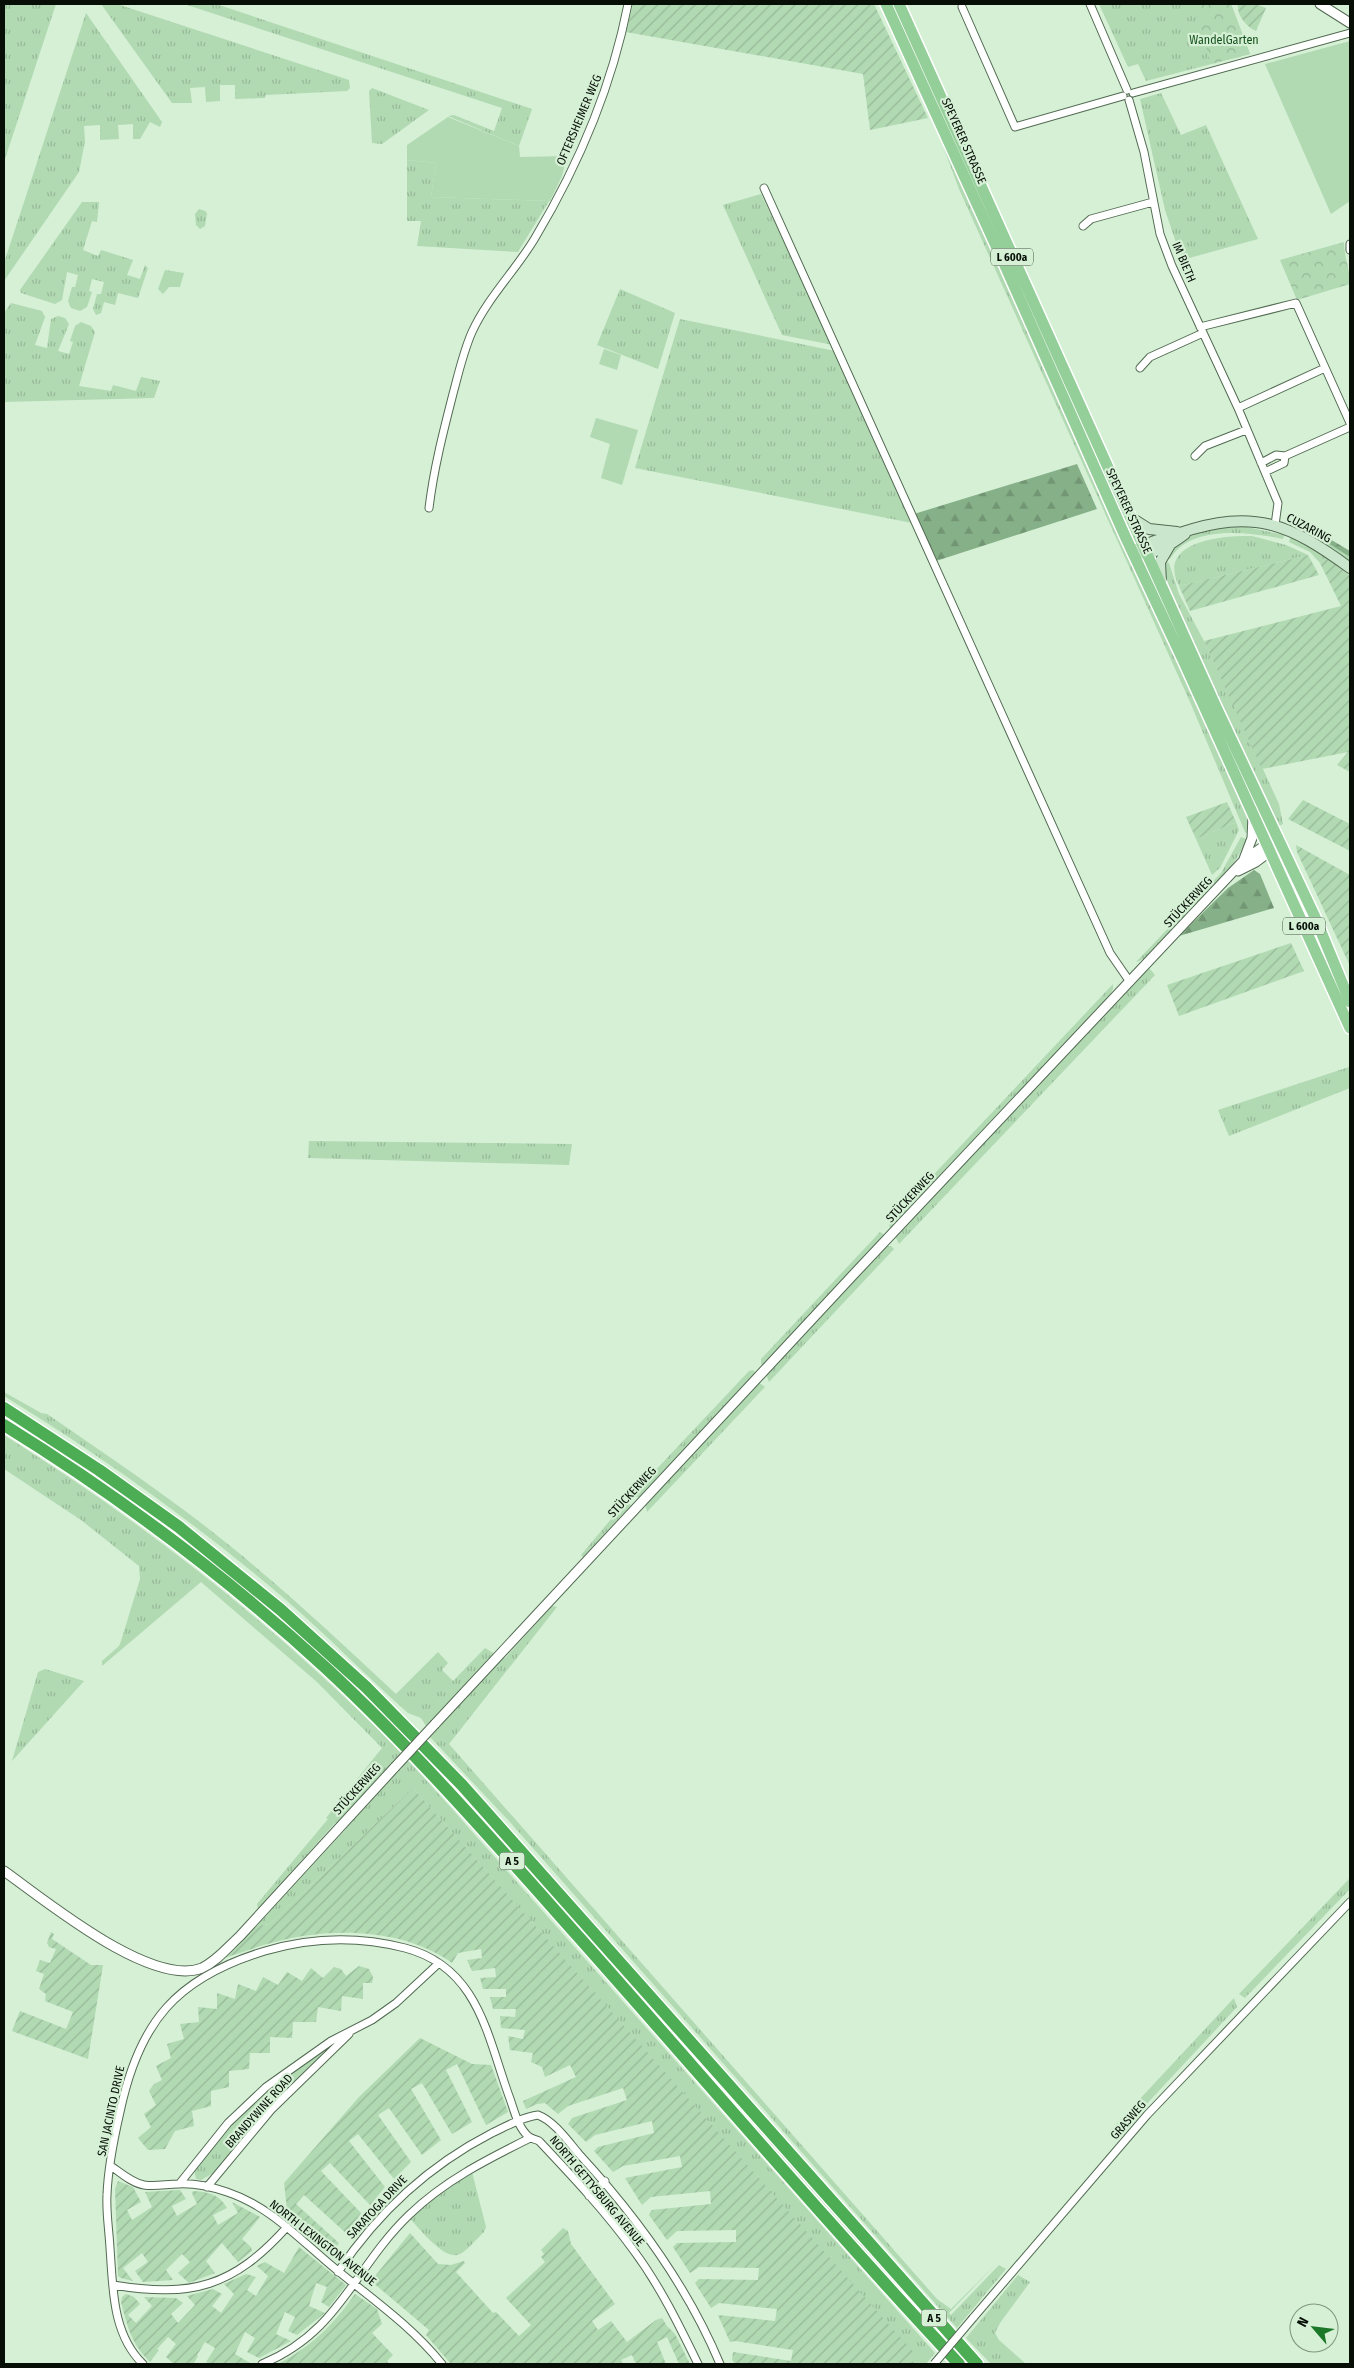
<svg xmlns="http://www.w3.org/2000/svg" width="1354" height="2368" font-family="'Fira Sans Condensed',sans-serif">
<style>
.grass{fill:url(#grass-tufts)}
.forest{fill:url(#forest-firs)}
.park{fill:url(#park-crowns)}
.garden{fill:url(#garden-furrows)}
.pitch{fill:#b1d9b2}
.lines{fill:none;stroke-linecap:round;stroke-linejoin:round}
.minor-casing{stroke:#526a52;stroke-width:9}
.tertiary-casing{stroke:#526a52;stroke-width:11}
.secondary-casing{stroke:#526a52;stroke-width:12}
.primary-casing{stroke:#fff;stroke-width:14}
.motorway-casing{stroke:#fff;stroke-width:15}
.minor{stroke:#fff;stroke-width:7}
.tertiary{stroke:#fff;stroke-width:9}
.secondary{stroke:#cae6cc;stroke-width:10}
.primary{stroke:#94ce99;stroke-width:11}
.motorway{stroke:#4dad55;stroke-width:12}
.minor-bridge-casing{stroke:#526a52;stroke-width:9;stroke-linecap:butt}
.tertiary-bridge-casing{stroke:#526a52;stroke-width:11;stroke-linecap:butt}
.minor-bridge{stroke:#fff;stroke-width:7}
.tertiary-bridge{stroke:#fff;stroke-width:9}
.labels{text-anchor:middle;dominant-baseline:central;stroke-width:4.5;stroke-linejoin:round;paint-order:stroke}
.shield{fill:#d5f0d5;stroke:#445244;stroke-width:1}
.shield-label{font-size:11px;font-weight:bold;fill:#060e06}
.park-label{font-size:12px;fill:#16521d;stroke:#d5f0d5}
.street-label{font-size:12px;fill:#060e06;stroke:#d5f0d5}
</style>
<defs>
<pattern id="grass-tufts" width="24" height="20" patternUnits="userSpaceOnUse" patternTransform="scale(1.25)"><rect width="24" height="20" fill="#b1d9b2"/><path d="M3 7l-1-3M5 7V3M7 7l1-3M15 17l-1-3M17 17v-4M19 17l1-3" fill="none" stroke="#97b998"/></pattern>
<pattern id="forest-firs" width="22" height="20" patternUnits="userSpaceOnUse" patternTransform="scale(1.25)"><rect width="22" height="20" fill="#86b087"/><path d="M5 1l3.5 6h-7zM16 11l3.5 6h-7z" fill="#729673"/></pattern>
<pattern id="park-crowns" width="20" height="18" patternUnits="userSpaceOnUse" patternTransform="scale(1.25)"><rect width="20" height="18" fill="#b1d9b2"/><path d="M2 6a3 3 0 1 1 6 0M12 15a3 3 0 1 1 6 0" fill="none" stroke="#97b998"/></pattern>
<pattern id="garden-furrows" width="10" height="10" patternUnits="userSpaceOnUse" patternTransform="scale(1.25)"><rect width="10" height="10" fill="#b1d9b2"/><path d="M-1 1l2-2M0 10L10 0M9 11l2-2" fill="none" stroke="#97b998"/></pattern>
</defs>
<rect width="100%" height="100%" fill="#d5f0d5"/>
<path class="grass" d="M 4,4 L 56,4 L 4,162 Z
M 101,4 L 117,4 L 349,80 L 350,88 L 347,91 L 266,95 L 265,98 L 235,99 L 235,85 L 220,85 L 220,101 L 206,102 L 205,87 L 190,88 L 192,103 L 172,103 Z
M 184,4 L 216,4 L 532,109 L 519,146 L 448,116 L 454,115 L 494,131 L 502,108 Z
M 1099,4 L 1231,4 L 1250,54 L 1146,81 L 1138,64 L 1128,67 Z
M 86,13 L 162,122 L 160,127 L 150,122 L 140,139 L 133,139 L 133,124 L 118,125 L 119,139 L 100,140 L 100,125 L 84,126 L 85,141 L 79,172 L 4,281 L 4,263 Z
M 372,88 L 429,110 L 382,144 L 372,143 L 369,91 Z
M 1161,93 L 1181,135 L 1206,125 L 1258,239 L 1182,260 L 1165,210 L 1140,99 Z
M 943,146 L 947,147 L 1223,760 L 1249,820 L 1249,835 L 1245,832 L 1190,702 L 959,189 Z
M 407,160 L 436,163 L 431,197 L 549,201 L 518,252 L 417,246 L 421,221 L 407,221 Z
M 761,194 L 833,345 L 782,335 L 723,205 Z
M 82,202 L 99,202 L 97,222 L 92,221 L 83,250 L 98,256 L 101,250 L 133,260 L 127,275 L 140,279 L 145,265 L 148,268 L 138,298 L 118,293 L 115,305 L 104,302 L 101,313 L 96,315 L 93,309 L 97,294 L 101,294 L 104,282 L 92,279 L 89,291 L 92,292 L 87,307 L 80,311 L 71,308 L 68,301 L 72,287 L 75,287 L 78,275 L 67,272 L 62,300 L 55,304 L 21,293 L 20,290 Z
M 199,209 L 205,211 L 207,213 L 205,226 L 200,229 L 196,225 L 195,214 Z
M 165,270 L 184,273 L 180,287 L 169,287 L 163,294 L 158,289 Z
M 620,289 L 675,313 L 658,369 L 597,345 Z
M 11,303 L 42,311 L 45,317 L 35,345 L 47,348 L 51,319 L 58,316 L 65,318 L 69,324 L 58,351 L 69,354 L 73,342 L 70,341 L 75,326 L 81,322 L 91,326 L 95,332 L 79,386 L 111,391 L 113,385 L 136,391 L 141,377 L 160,381 L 154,398 L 4,402 L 4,313 Z
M 680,319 L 835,351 L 912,523 L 635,468 Z
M 1301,523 L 1302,528 L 1324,539 L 1350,557 L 1350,562 L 1327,545 L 1293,528 Z
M 1247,527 L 1284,535 L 1283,539 C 1250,532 1190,524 1170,559 L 1165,556 C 1184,531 1217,527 1247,527 Z
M 1252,536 L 1286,545 L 1308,555 L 1179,586 C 1156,541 1223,535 1252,536 Z
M 1291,537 L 1327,558 L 1320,563 L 1310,552 L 1289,542 Z
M 1163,560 L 1169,563 L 1179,594 L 1204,641 L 1279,804 L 1283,824 L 1277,827 L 1165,578 Z
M 1236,822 L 1239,830 L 1220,868 L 1212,875 L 1196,839 Z
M 1241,837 L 1246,839 C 1239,869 1168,934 1144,959 L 1136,962 L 1221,873 Z
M 1149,968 L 1155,975 L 899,1244 L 895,1236 Z
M 1113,984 L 1113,989 L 1109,997 L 890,1229 L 889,1222 Z
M 1349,1067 L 1350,1088 L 1229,1136 L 1218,1110 Z
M 309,1141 L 572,1144 L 569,1165 L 308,1158 Z
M 880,1232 L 885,1235 L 763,1365 L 761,1364 L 761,1359 Z
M 886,1246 L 891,1246 L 894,1249 L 769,1382 L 766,1374 Z
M 753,1370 L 756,1373 L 639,1497 L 634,1497 L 634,1493 L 749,1371 Z
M 758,1382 L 765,1387 L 647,1512 L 645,1503 Z
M 4,1392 L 41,1413 L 47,1414 C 108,1456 171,1498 229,1545 C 287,1592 342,1643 396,1694 L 438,1652 L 448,1663 L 442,1670 L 453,1681 L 485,1648 L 495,1654 L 426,1726 L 421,1718 L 408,1713 C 366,1676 328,1636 286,1600 C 197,1524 103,1457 4,1396 Z
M 4,1414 C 138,1499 262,1596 377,1705 C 424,1750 467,1799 510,1848 C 557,1901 604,1954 651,2007 L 650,2009 L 459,1794 L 392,1724 L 175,1534 L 90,1474 L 4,1417 Z
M 4,1435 C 133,1516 254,1609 364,1716 C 409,1759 450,1807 492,1854 L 935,2353 L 926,2364 L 917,2364 L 911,2360 L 915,2355 L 413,1788 L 270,1924 L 256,1926 L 346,1829 L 344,1828 L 394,1773 L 396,1774 L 402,1768 L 394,1760 L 338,1824 L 335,1823 L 258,1909 L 257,1904 L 328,1819 L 326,1818 L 382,1748 L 317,1682 L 201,1582 L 102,1666 L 102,1661 L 119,1646 L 121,1641 L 140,1579 L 139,1566 L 81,1520 L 4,1469 Z
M 627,1503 L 631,1505 L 583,1557 L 581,1555 L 622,1506 Z
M 552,1606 L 557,1607 L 449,1744 L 937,2299 L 951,2309 L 996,2264 L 949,2313 L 951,2315 L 999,2265 L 1006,2269 L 957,2328 L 509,1821 L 430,1737 L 442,1724 L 441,1722 L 501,1657 L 505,1658 Z
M 45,1669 L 84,1681 L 12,1761 L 38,1672 Z
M 1350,1878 L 1350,1889 L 1245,1998 L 1239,1994 Z
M 1234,1998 L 1237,2007 L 1114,2139 L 1109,2132 Z
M 339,2040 L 312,2064 L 257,2120 L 215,2172 L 201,2180 L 196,2179 L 194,2170 L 231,2124 L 266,2090 Z
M 758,2127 L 970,2364 L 967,2364 L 756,2128 Z
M 471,2168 L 486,2227 L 484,2232 C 477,2238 466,2253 457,2255 C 442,2258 417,2226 408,2216 Z
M 1018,2275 L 1030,2282 L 1000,2323 L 995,2333 L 999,2340 L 1026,2364 L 991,2364 L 966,2338 Z"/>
<path class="forest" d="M 1077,464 L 1097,509 L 936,561 L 914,514 Z
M 1313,529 L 1350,551 L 1350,557 L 1312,533 Z
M 1254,870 L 1260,874 L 1274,908 L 1179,936 L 1228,888 Z"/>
<path class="park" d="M 1194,4 L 1231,4 L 1250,54 L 1211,64 Z
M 1344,242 C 1344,257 1350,269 1350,284 L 1297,300 L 1280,260 Z"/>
<path class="garden" d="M 633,4 L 874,4 L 928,118 L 870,130 L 863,74 L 626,32 Z
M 1238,4 L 1255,4 L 1266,8 L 1256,31 C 1247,27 1236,15 1238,4 Z
M 1308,555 L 1319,575 L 1190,611 L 1179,586 Z
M 1327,558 L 1350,576 L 1350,772 L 1337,765 L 1348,752 L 1262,769 L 1204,641 L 1341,606 L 1320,563 Z
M 1303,800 L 1350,824 L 1350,851 L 1288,819 Z
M 1227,802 L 1236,822 L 1196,839 L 1186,817 Z
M 1296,845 L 1350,875 L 1350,966 L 1297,852 Z
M 1291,943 L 1304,971 L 1179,1016 L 1167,985 Z
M 413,1788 L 916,2355 L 911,2360 L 917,2364 L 735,2364 L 732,2359 L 733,2352 L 791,2361 L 793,2350 L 735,2341 L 730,2342 L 718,2315 L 775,2321 L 777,2309 L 719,2303 L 711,2308 L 695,2283 L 699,2279 L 758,2280 L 759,2268 L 699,2267 L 690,2273 L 673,2247 L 677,2243 L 736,2242 L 736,2230 L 677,2231 L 667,2240 L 649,2215 L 652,2210 L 711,2204 L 710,2191 L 651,2197 L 642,2205 L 625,2178 L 682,2167 L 680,2156 L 623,2166 L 613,2172 L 594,2151 L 598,2147 L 654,2133 L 652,2121 L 595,2135 L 586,2142 L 568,2124 L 572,2118 L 627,2100 L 623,2088 L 568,2106 L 558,2114 L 545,2103 L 537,2104 L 526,2109 L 523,2101 L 576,2077 L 570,2065 L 545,2077 L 542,2067 L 531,2062 L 533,2053 L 510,2050 L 508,2036 L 523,2039 L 525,2030 L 501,2028 L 500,2016 L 515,2017 L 516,2009 L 493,2009 L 490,1997 L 506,1997 L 506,1989 L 483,1989 L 480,1978 L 496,1977 L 495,1968 L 472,1971 L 467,1960 L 482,1958 L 481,1949 L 458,1953 L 452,1963 C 404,1928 330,1927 275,1942 C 258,1946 241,1953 224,1958 L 256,1926 L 270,1924 Z
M 51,1932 L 54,1934 L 52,1939 L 91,1965 L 103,1965 L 88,2059 L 12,2031 L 20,2011 L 66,2029 L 73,2012 L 45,2001 L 46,1994 L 39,1989 L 44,1974 L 36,1971 L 40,1960 L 50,1963 L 56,1949 L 49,1947 L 47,1943 Z
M 359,1966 L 369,1969 L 373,1977 L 372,1983 L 363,1983 L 363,1999 L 342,1996 L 341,2011 L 318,2007 L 316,2022 L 293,2022 L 292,2038 L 270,2037 L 270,2053 L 250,2053 L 249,2069 L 229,2071 L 229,2087 L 211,2091 L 211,2106 L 192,2111 L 194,2126 L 175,2131 L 165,2149 L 148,2150 L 138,2138 L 151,2127 L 144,2114 L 156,2105 L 149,2091 L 154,2084 L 162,2080 L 156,2066 L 171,2058 L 167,2044 L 184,2039 L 180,2024 L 199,2022 L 198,2007 L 217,2009 L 217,1993 L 235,1999 L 238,1984 L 256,1991 L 263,1977 L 278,1985 L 287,1972 L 302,1981 L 311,1968 L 323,1978 L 334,1967 L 341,1969 L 346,1976 Z
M 420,2038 L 472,2064 L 491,2065 L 508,2112 L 486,2125 L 457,2064 L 446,2070 L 472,2122 L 452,2134 L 422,2083 L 411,2089 L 441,2140 L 422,2155 L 389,2108 L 378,2115 L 411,2162 L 394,2179 L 358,2134 L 349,2141 L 385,2187 L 370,2205 L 330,2163 L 321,2171 L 361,2213 L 347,2234 L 304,2195 L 296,2204 L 339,2243 L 331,2255 L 288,2218 L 284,2183 L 359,2097 Z
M 118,2181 L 133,2187 L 141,2202 L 127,2210 L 132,2220 L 152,2207 L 145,2192 L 180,2190 L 186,2199 L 172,2206 L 177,2216 L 197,2204 L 192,2193 L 193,2191 C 208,2192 219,2194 227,2208 L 213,2215 L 218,2225 L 238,2213 L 232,2202 L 260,2217 L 242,2239 L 251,2247 L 252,2251 L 238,2262 L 222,2243 L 206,2261 L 215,2273 L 189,2283 L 178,2273 L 190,2262 L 182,2254 L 166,2270 L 173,2280 L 143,2282 L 135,2271 L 148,2262 L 142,2253 L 123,2268 L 133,2281 L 121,2278 L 118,2276 L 115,2189 Z
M 563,2228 L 568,2231 L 571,2244 L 615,2304 L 592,2321 L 598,2330 L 611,2321 L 627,2342 L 656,2320 L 662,2318 L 667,2326 L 675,2334 L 690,2364 L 679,2364 L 667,2337 L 657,2342 L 666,2364 L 636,2364 L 632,2355 L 621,2360 L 623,2364 L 451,2364 L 426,2335 L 429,2330 L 371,2281 L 410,2233 L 438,2264 L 451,2265 L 464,2261 L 465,2263 L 456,2272 L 493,2313 L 496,2312 L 519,2336 L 531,2325 L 506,2298 L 545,2262 L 541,2257 L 544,2254 L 541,2250 Z
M 299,2247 L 346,2285 L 329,2307 L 321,2302 L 327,2287 L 316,2283 L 309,2306 L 325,2313 L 297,2335 L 288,2331 L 295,2317 L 285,2312 L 276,2334 L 291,2341 L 259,2358 L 247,2352 L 255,2338 L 245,2332 L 235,2354 L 250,2363 L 210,2364 L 206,2362 L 215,2348 L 205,2342 L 197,2355 L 198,2356 L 194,2363 L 196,2364 L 174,2364 L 166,2357 L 176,2344 L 168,2337 L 157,2349 L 159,2350 L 150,2362 C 131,2343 128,2328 121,2302 L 122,2297 L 126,2294 L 134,2297 L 140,2304 L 128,2315 L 136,2323 L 152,2306 L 144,2297 L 176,2298 L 183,2303 L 171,2314 L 178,2323 L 195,2305 L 187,2296 L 213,2289 L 222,2294 L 212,2306 L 221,2313 L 234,2294 L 224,2284 L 246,2274 L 256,2277 L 247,2290 L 256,2296 L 268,2276 L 257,2266 L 265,2262 L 284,2273 Z
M 355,2294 L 377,2309 L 382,2324 L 372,2333 L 393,2355 L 387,2361 L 389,2364 L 278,2364 C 311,2347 334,2324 355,2294 Z"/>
<path class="pitch" d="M 1350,41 L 1350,201 L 1331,214 L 1265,64 Z
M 448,117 L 519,146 L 520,157 L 567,156 L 562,176 L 550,201 L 431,197 L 436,163 L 407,160 L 407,145 Z
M 604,349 L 621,355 L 617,370 L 599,364 Z
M 596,418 L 638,430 L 622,485 L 601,478 L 610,444 L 590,437 Z"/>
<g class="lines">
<g class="minor-casing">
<path id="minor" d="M 1090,4 L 1127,90
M 962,7 L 1015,127 L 1123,96
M 1133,93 L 1350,33
M 1129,100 L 1144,152 L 1160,234 L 1172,266 L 1238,408 L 1278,503 L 1275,525
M 764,188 L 1110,953 L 1130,982
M 1083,226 L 1091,219 L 1153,202
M 1350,244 L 1350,250
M 1200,327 L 1296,303 L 1350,423
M 1140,368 L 1150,357 L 1203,333
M 1238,408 L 1325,368
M 1195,456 L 1205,446 L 1246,430
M 1261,463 L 1276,455 L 1285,456 L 1350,427
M 1265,472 L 1284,463 L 1285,456
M 429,508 C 434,467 444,429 454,390 C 459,371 464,350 472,332 C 488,297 516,270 535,238 C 578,166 612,86 628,4
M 111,2166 C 121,2173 132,2183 144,2185 C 155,2187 167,2184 178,2184 C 194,2183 212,2187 227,2192 C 272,2207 302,2242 338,2271 C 375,2301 412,2327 442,2364
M 180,2183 L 228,2123 L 266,2087 L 331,2041 L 372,2020 L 396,2003 L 439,1963
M 207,2187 L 271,2110 L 349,2034
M 589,2196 L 605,2181
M 338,2272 C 378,2212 428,2166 492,2133 C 507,2126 522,2117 538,2115 C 554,2121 568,2141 579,2154 C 637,2217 687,2285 720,2364
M 113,2285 C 192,2298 233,2287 287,2227
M 973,2318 L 1147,2115 L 1350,1902
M 143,2364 C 112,2334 113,2288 110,2248 C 109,2230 106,2212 107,2195 C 108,2167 114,2138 120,2112 C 139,2022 176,1978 265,1951 C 312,1937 358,1936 405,1948 C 478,1967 487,2035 509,2096 C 514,2109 517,2126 528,2136 C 531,2139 535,2139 539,2141 C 572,2176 606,2212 634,2251 C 660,2286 679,2325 698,2364
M 262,2364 C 340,2332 353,2269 409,2215 C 444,2181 486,2160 530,2138"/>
</g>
<g class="tertiary-casing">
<path id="tertiary" d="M 1320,4 L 1350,23
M 1244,859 L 1252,838 L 1253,816
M 1238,871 L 1256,862 L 1273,849
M 435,1724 L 854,1274 L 1244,860 L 1267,844 L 1280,841
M 4,1871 C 45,1900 151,1988 202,1968 C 217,1961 228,1947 240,1936 L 395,1767"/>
</g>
<g class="secondary-casing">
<path id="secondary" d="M 1130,517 L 1149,529 L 1177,532
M 1137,549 C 1150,541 1166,537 1180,533 C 1254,508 1290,524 1350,568
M 1140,553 C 1156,555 1173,543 1185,534
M 1161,583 L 1160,562 L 1170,545"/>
</g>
<g class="primary-casing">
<path id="primary" d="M 886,4 L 1007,270 L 1125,536 L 1184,662 L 1350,1028
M 899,4 L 1216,707 L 1315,917 L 1350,1002"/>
</g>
<g class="motorway-casing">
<path id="motorway" d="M 4,1408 L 99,1470 L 179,1527 L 281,1610 L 366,1687 L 462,1785 L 977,2364
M 4,1425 C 119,1496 227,1577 327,1669 C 416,1752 496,1844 577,1935 C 704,2078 828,2224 959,2364"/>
</g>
<use href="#minor" class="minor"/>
<use href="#tertiary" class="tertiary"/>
<use href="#secondary" class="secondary"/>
<use href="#primary" class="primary"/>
<use href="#motorway" class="motorway"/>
<g class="minor-bridge-casing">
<path id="minor-bridge" d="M 934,2364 L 973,2318"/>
</g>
<g class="tertiary-bridge-casing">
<path id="tertiary-bridge" d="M 395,1767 L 435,1724"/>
</g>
<use href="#minor-bridge" class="minor-bridge"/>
<use href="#tertiary-bridge" class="tertiary-bridge"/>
</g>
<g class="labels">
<g class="shield">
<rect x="991" y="248.5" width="42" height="17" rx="4"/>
<rect x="1283" y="917.5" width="42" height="17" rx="4"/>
<rect x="499.5" y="1852.5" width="25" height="17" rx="4"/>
<rect x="921.5" y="2309.5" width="25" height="17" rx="4"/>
</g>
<g class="shield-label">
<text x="1012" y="257">L 600a</text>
<text x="1304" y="926">L 600a</text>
<text x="512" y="1861">A 5</text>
<text x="934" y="2318">A 5</text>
</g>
<g class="park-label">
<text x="1224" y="40">WandelGarten</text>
</g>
<g class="street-label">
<text transform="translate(579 120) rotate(-67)">OFTERSHEIMER WEG</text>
<text transform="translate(964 141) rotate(66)">SPEYERER STRASSE</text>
<text transform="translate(1184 262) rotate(67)">IM BIETH</text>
<text transform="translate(1129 511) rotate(65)">SPEYERER STRASSE</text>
<text transform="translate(1309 528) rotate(28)">CUZARING</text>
<text transform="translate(1188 902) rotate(-47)">STÜCKERWEG</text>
<text transform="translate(910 1197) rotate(-47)">STÜCKERWEG</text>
<text transform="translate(632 1492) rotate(-47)">STÜCKERWEG</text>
<text transform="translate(357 1789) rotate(-48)">STÜCKERWEG</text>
<text transform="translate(111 2111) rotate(-78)">SAN JACINTO DRIVE</text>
<text transform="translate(259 2111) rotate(-48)">BRANDYWINE ROAD</text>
<text transform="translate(1128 2120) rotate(-49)">GRASWEG</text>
<text transform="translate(597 2191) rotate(50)">NORTH GETTYSBURG AVENUE</text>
<text transform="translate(377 2207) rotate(-47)">SARATOGA DRIVE</text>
<text transform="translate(323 2243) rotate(38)">NORTH LEXINGTON AVENUE</text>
</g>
</g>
<rect width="1354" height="2368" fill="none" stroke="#060e06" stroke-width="10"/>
<g transform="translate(1314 2328) rotate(298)"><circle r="24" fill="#d5f0d5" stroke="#829682"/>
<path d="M0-4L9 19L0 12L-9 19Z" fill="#1a7828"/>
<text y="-8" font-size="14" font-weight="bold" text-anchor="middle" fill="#060e06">N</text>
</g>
</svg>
